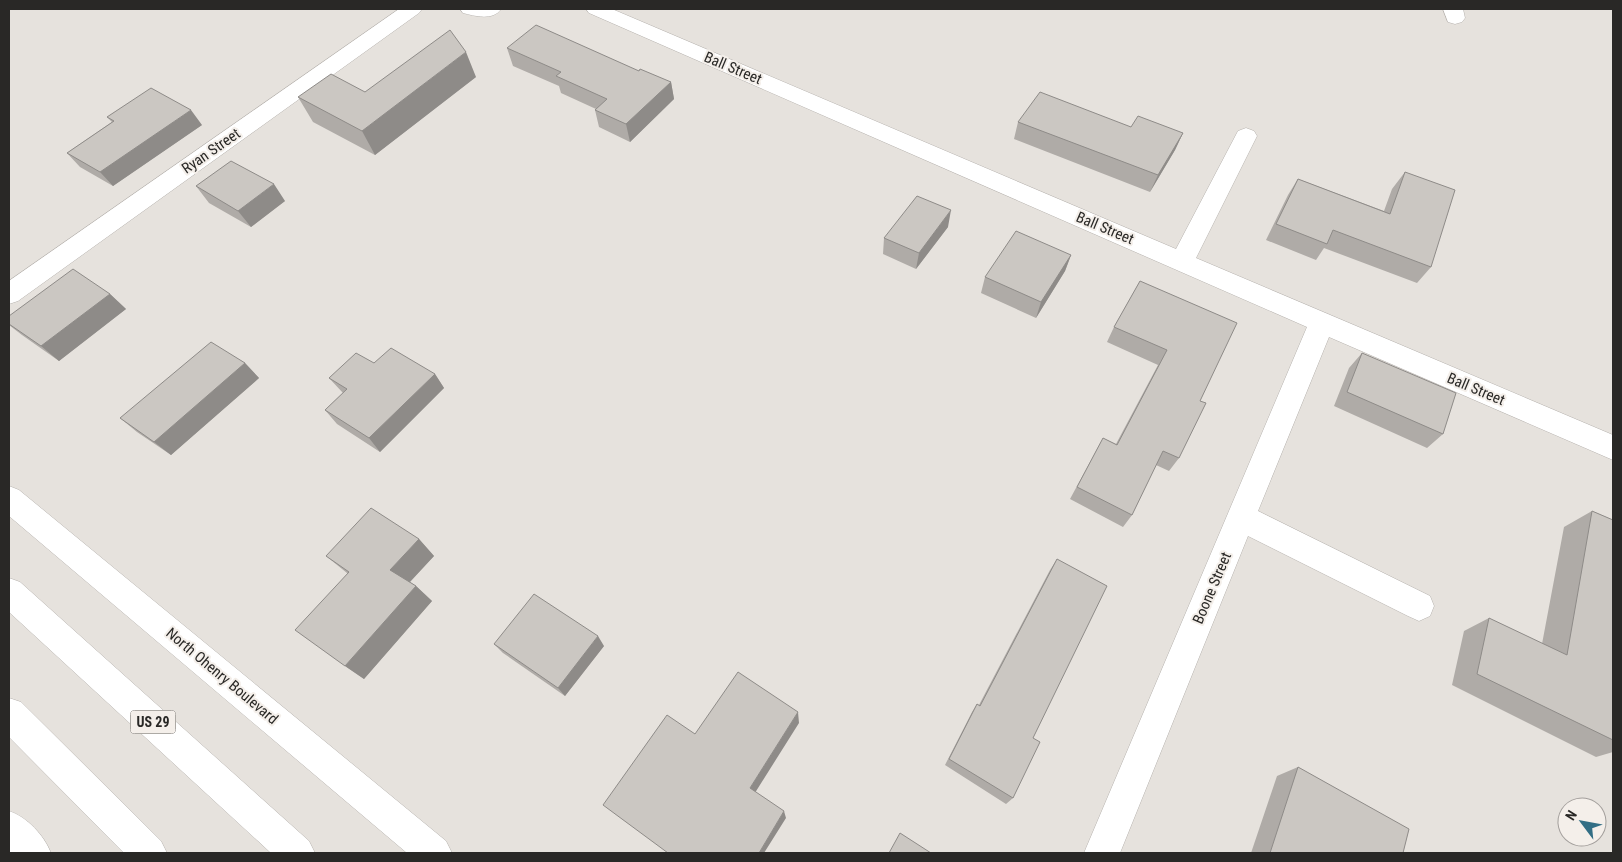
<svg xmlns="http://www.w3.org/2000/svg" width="1622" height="862" font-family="'Roboto Condensed',sans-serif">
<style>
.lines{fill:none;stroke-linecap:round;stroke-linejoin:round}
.minor-casing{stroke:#b6b2ae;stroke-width:1}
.highway-casing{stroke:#b6b2ae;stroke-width:1}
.minor{fill:#fff;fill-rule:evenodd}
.highway{fill:#fff;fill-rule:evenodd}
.wall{fill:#afaba7}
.shaded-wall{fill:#8e8b88}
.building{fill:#cbc7c2;stroke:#8e8b88}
.labels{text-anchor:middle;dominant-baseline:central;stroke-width:4;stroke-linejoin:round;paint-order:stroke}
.shield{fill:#f4efea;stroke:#666461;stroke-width:1}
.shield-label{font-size:14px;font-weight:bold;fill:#292826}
.street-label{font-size:15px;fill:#292826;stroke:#f4efea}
</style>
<rect width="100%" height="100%" fill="#e6e2dd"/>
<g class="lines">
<g class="minor-casing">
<path id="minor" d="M 399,9 L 422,9 L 419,13 L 18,301 L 9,304 L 9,281 Z
M 460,9 L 501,9 C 493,21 475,16 463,13 Z
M 586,9 L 612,9 L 1176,249 L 1238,131 L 1246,128 L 1254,131 L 1257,136 L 1196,258 L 1613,435 L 1613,460 L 1329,337 L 1258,511 L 1430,596 L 1434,606 L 1430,616 L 1419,621 L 1408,616 L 1248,536 L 1120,853 L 1084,853 L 1307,327 L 589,13 Z
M 1443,9 L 1463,9 L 1465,18 L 1462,22 L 1455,24 L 1448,22 Z
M 9,486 L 19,490 L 446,841 L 452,853 L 407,853 L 9,516 Z
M 9,811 C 27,817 44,835 51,853 L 9,853 Z"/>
</g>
<g class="highway-casing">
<path id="highway" d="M 9,578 L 20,582 L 309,841 L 315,853 L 271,853 L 9,612 Z
M 9,698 L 21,702 L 161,841 L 167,853 L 124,853 L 9,737 Z"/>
</g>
<use href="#minor" class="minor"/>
<use href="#highway" class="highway"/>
</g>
<path class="wall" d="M 507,48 L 639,71 L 671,82 L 674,99 L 630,142 L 599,127 L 595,110 L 596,109 L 561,93 L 559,86 L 513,66 Z
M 476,77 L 375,155 L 313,122 L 298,97 L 365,92 Z
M 107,117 L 202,125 L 113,186 L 80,167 L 67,153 L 112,122 Z
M 1018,122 L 1183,133 L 1175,150 L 1150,192 L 1014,139 Z
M 1405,172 L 1431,267 L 1417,283 L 1324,248 L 1316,260 L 1266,240 L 1288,195 L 1298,179 L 1384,211 L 1392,189 Z
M 196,186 L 285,201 L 251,227 L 209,203 Z
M 948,227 L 916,269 L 883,254 L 884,238 Z
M 1071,255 L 1065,271 L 1036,318 L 981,293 L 985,277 Z
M 1140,281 L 1200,401 L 1179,458 L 1169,471 L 1156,465 L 1132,515 L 1123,527 L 1070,499 L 1103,438 L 1116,444 L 1158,365 L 1107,342 L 1114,327 Z
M 110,294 L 126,309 L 59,361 L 22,335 L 9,325 L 9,316 Z
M 1362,353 L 1443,434 L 1427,448 L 1334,406 L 1349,368 Z
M 245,363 L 259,378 L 171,455 L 137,432 L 120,418 Z
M 374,363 L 435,374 L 444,388 L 380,452 L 337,424 L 325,410 L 343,393 L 329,378 Z
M 1592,511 L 1613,520 L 1613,752 L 1596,757 L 1452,685 L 1464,631 L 1489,618 L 1542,644 L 1564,527 Z
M 419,539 L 434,556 L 410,582 L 416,586 L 432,601 L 364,679 L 345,666 L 347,573 L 326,556 Z
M 1057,559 L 1033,738 L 1013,798 L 1006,804 L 945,765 L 972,712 L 977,704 L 979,705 L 1050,570 Z
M 494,644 L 604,646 L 565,696 L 503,653 Z
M 1298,767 L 1403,853 L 1251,853 L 1277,776 Z"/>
<path class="shaded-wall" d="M 466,52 L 476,77 L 375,155 L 362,131 Z
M 671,82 L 674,99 L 630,142 L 626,124 Z
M 191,110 L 202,125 L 113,186 L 100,172 Z
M 1183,133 L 1175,150 L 1150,192 L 1158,175 Z
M 274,184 L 285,201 L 251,227 L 238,211 Z
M 951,210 L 948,227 L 916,269 L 919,253 Z
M 1071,255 L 1065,271 L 1036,318 L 1041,302 Z
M 110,294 L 126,309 L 59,361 L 41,346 Z
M 245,363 L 259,378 L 171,455 L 154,442 Z
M 435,374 L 444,388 L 380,452 L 369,438 Z
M 419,539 L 434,556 L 407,585 L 390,570 Z
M 416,586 L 432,601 L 364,679 L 345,666 Z
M 598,636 L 604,646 L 565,696 L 558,688 Z
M 798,712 L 799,723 L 753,796 L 750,788 Z
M 784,811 L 786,818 L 764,853 L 759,853 Z"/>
<path class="building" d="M 536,25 L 639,71 L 640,69 L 671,82 L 626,124 L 595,110 L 607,99 L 556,76 L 561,72 L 507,48 Z
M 450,30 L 466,52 L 362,131 L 298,97 L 331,74 L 365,92 Z
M 151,88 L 191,110 L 100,172 L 67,153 L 114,121 L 107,117 Z
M 1040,92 L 1131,127 L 1138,116 L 1183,133 L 1158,175 L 1018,122 Z
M 231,161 L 274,184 L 238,211 L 196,186 Z
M 1405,172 L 1455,190 L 1431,267 L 1333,230 L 1327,244 L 1276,224 L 1298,179 L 1390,214 Z
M 917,196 L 951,210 L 919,253 L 884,238 Z
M 1016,231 L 1071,255 L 1041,302 L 985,277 Z
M 73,269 L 110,294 L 41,346 L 9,324 L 9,316 Z
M 1140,281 L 1237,323 L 1200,401 L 1206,403 L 1179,458 L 1163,451 L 1132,515 L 1077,487 L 1103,438 L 1117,445 L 1167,350 L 1114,327 Z
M 211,342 L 245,363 L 154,442 L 120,418 Z
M 391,348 L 435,374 L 369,438 L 325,410 L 347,389 L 329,378 L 356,353 L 374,363 Z
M 1362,353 L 1456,393 L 1443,434 L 1347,392 Z
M 371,508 L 419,539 L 390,570 L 416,586 L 345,666 L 295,630 L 349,572 L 326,556 Z
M 1592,511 L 1613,520 L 1613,740 L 1477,674 L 1489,618 L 1567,655 Z
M 1057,559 L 1107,586 L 1033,738 L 1040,742 L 1013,798 L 949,759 L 977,704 L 980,706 Z
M 534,594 L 598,636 L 558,688 L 494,644 Z
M 738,672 L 798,712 L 750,788 L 784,811 L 759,853 L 668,853 L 603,805 L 667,715 L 695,734 Z
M 1298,767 L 1409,829 L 1403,853 L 1270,853 Z
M 900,833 L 931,853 L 889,853 Z"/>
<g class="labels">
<rect class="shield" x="130.5" y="710.5" width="45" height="23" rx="4"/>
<g class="shield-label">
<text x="153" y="722">US 29</text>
</g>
<g class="street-label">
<text transform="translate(733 68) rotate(23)">Ball Street</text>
<text transform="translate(211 151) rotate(-35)">Ryan Street</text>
<text transform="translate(1105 228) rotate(23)">Ball Street</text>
<text transform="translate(1476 389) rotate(23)">Ball Street</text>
<text transform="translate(1212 588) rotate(-67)">Boone Street</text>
<text transform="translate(222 676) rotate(40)">North Ohenry Boulevard</text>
</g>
</g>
<rect width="1622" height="862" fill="none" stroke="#292826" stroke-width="20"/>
<g transform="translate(1582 822) rotate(302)"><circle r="24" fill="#f4efea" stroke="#a39f9c"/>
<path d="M0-4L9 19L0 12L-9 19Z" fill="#326e85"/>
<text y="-8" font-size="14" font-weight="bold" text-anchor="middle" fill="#292826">N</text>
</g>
</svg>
